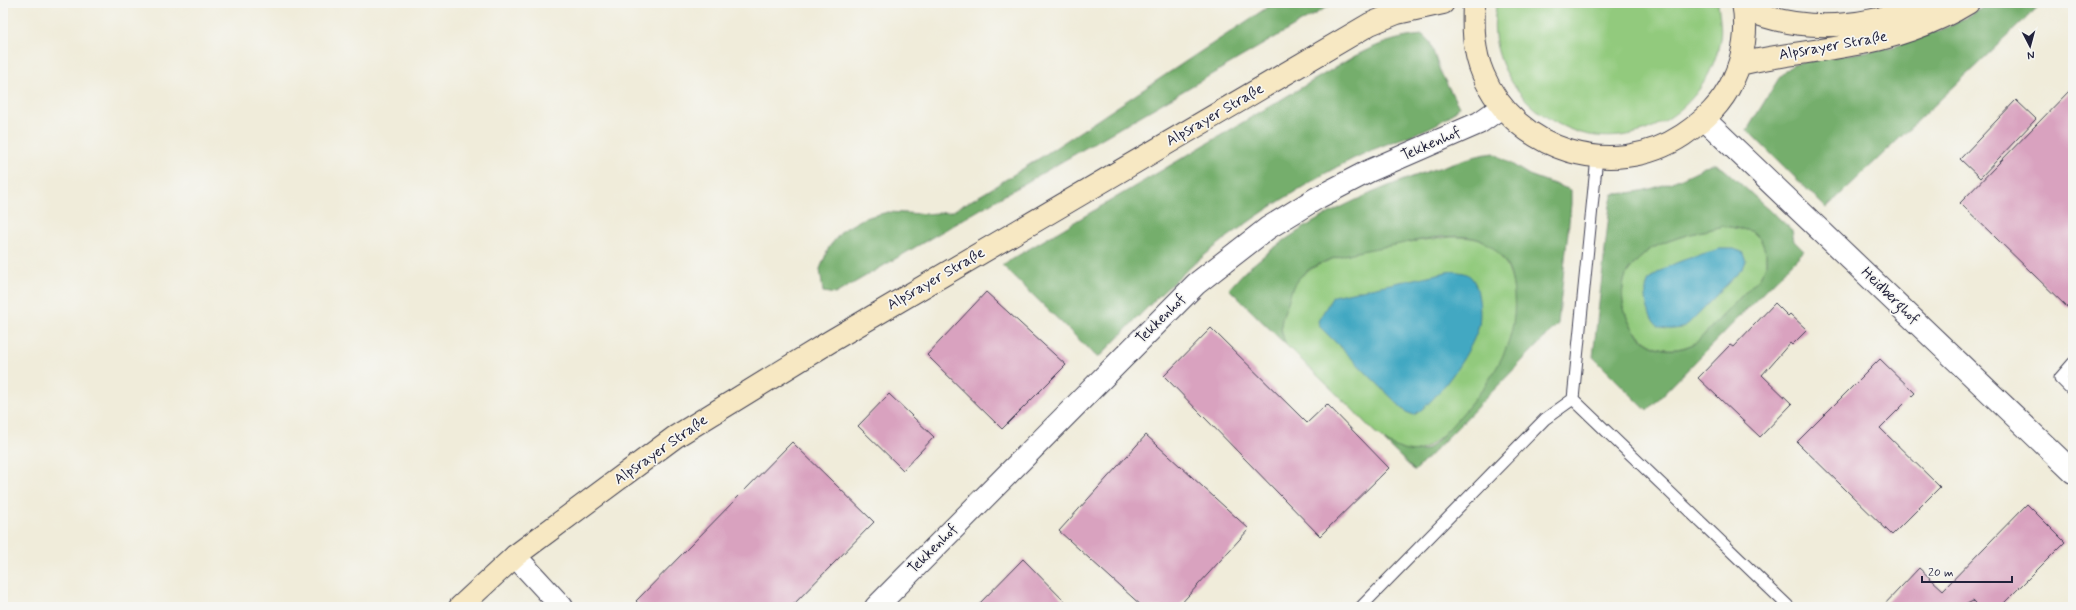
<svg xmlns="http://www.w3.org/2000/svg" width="2076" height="610" font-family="Mynerve,sans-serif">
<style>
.green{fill:#92ca7d;stroke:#5a765c}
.forest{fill:#75ae6c;stroke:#4c6854;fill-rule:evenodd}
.water{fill:#42a8c2;stroke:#32657e}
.building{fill:#d9a2bf}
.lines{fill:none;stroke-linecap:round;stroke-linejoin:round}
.lane-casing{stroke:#414053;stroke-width:13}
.street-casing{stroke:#414053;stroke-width:24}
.secondary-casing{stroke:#414053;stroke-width:24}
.lane{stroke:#fff;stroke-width:11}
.street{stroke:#fff;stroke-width:22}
.secondary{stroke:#f7e8c3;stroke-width:22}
.labels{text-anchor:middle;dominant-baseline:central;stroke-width:3.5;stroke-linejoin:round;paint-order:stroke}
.street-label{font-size:15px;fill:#22223b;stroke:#f6f6f2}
</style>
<rect width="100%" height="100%" fill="#f6f6f2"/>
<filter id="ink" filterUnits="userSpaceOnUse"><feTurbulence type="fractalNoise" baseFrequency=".025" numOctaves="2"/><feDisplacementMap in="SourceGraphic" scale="8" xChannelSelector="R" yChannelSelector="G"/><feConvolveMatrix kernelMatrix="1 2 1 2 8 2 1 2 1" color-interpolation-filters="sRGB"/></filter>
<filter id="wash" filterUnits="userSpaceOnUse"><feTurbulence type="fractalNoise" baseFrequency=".012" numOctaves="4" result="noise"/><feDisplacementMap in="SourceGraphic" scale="16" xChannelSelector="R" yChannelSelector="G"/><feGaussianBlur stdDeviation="0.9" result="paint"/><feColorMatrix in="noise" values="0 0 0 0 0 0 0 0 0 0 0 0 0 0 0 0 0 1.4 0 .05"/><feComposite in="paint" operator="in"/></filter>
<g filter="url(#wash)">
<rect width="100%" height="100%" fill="#f0ecda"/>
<path class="green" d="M 1497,3 L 1718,3 C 1719,15 1722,28 1720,39 C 1711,98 1656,143 1596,136 C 1534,128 1482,66 1497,3 Z
M 1724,226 L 1752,231 L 1761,240 L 1766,253 L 1766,266 L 1760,277 L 1697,342 C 1654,366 1614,325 1624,281 C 1626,272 1633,266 1639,259 C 1643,256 1647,251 1651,249 C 1673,237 1699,232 1724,226 Z
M 1452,237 C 1464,237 1479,237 1490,245 C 1522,270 1521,326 1502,359 C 1490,382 1436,457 1408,452 C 1400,450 1390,445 1384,440 C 1372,431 1362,419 1351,408 C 1329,387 1308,366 1286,345 C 1279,328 1280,321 1287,304 C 1289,298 1291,290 1294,284 C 1316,250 1414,241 1452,237 Z"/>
<path class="forest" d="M 1274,3 L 1334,3 L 835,294 L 823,292 L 820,269 L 829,247 L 843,230 L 864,218 L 888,212 L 924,214 L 951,212 L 986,192 L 1046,154 Z
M 1992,3 L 2042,3 L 1826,208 L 1747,130 L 1779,78 L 1793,64 L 1893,47 L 1951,26 Z
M 1423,35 L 1430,42 L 1440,71 L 1459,107 C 1439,130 1398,138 1370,151 C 1347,161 1323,174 1301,188 C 1252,217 1205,252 1164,291 C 1141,313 1120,336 1098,358 L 1002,265 L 1353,57 C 1376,45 1396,37 1423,35 Z
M 1494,153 L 1529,175 L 1571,190 L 1571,204 L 1558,324 L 1415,471 L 1384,441 C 1396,447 1407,454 1421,451 C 1434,448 1444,433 1453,424 C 1486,388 1519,347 1514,295 C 1513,281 1510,267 1501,256 C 1493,247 1485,240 1473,238 C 1449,233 1420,240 1395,245 C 1367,250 1309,257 1294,285 C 1291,290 1290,296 1288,302 C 1281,320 1278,326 1286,345 L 1229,289 C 1237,280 1245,270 1255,263 C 1305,220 1370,191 1432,170 C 1452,164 1473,155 1494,153 Z
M 1710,164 L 1716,164 L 1724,169 L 1792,230 L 1794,241 L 1804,251 L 1647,411 L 1593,357 L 1610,205 L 1613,194 C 1649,193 1679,181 1710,164 ZM 1724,226 L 1752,231 L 1761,240 L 1766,253 L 1766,266 L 1760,277 L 1697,342 C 1654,367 1614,325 1624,281 C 1626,272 1633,265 1639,259 C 1643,256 1647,251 1651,249 C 1673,237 1699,232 1724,226 Z"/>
<path class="water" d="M 1719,249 L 1734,249 L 1742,252 L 1746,261 L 1743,268 L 1685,327 C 1677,329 1665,331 1658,326 C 1647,318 1641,287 1651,278 C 1669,262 1697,256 1719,249 Z
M 1452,271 C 1456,272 1463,272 1467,274 C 1474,278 1477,287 1478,294 C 1480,304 1481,318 1478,328 C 1471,353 1437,401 1414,415 L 1406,412 L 1320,327 L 1318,321 L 1333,296 Z"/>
<g id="blocks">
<path class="building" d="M 2073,87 L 2073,302 L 2068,308 L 1960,203 Z
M 2016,100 L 2036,119 L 1980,178 L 1960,159 Z
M 986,292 L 1066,365 L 1002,429 L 927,355 Z
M 1775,303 L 1788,316 L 1790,314 L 1807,330 L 1792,345 L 1790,343 L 1762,375 L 1792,404 L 1760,437 L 1698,378 L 1730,345 L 1733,347 Z
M 1211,328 L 1307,423 L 1327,404 L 1389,468 L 1320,536 L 1164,376 Z
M 1880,359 L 1915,393 L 1880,428 L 1940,487 L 1892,535 L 1797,442 Z
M 889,394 L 934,437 L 903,470 L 858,426 Z
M 1146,435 L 1249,529 L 1178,607 L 1143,607 L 1059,531 Z
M 792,442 L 874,522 L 791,607 L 642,607 L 636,601 Z
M 2027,504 L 2065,542 L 2000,607 L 1979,607 L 1973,601 L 1961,607 L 1882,607 L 1919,568 L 1943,590 Z
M 1023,559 L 1070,607 L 976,607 Z"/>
</g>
</g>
<g filter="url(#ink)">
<use href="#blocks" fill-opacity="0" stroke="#414053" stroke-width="1"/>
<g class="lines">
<g class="lane-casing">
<path id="lane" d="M 1597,157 L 1573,399 L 1789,607
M 2073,363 L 2060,378 L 2073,391
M 1361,607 L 1545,419 L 1573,399"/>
</g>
<g class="street-casing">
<path id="street" d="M 1705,120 L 2073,472
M 515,556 L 562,607
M 876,607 L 1196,284 L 1268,228 L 1317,198 L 1369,171 L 1479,123 L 1502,107"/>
</g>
<g class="secondary-casing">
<path id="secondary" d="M 1474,3 C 1473,27 1473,51 1483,74 C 1515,152 1614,181 1683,135 C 1705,120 1722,104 1733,80 C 1744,57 1748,28 1743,3
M 1745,9 C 1805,35 1869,27 1928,3
M 1740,64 C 1777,55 1814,52 1851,45 C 1890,39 1934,24 1968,3
M 460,607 L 515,556 L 675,437 L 831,341 L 1370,24 L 1397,13 L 1443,3"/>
</g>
<use href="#lane" class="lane"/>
<use href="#street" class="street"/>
<use href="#secondary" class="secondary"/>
</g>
</g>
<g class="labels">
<g class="street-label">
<text transform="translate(1833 46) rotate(-10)">Alpsrayer Straße</text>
<text transform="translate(1215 115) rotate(-30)">Alpsrayer Straße</text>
<text transform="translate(1431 144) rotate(-24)">Tekkenhof</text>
<text transform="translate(936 279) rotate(-30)">Alpsrayer Straße</text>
<text transform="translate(1890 296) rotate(44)">Heidberghof</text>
<text transform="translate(1161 319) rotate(-45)">Tekkenhof</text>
<text transform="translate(661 450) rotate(-35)">Alpsrayer Straße</text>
<text transform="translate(933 549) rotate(-45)">Tekkenhof</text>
</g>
</g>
<rect width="2076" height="610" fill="none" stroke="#f6f6f2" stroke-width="16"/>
<g transform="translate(2030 46) rotate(174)" stroke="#f6f6f2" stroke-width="3" paint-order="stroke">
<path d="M0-3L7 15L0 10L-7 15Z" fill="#22223b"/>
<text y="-6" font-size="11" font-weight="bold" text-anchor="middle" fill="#22223b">N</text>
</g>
<path d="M1922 576v6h90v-6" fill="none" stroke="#22223b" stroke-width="2"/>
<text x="1928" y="576" font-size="12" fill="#22223b" stroke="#f6f6f2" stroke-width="3" paint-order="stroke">20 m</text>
</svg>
